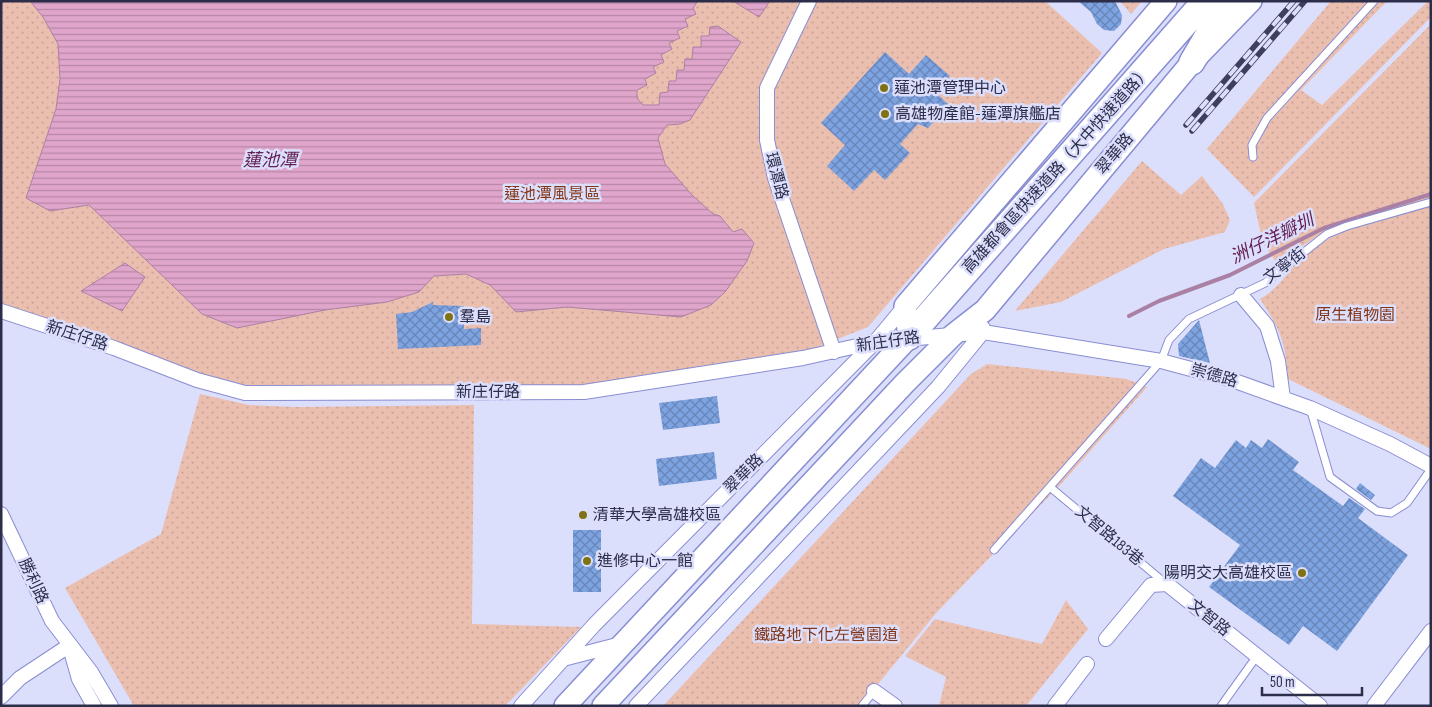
<svg xmlns="http://www.w3.org/2000/svg" width="1432" height="707" font-family="'Sofia Sans Condensed','Noto Sans TC',sans-serif">
<style>
.green{fill:url(#green-dots)}
.water{fill:url(#water-rules);stroke:#aa81a4}
.lines{fill:none;stroke-linecap:round;stroke-linejoin:round}
.stream{stroke:#aa81a4;stroke-width:4}
.building{fill:url(#building-cross-hatch)}
.lane-casing{stroke:#898dd1;stroke-width:9}
.street-casing{stroke:#898dd1;stroke-width:16}
.primary-casing{stroke:#898dd1;stroke-width:24}
.highway-casing{stroke:#898dd1;stroke-width:28}
.lane{stroke:#fff;stroke-width:7}
.street{stroke:#fff;stroke-width:14}
.primary{stroke:#fff;stroke-width:21}
.highway{stroke:#fff;stroke-width:25}
.rail-casing{stroke:#3e3f5c;stroke-width:5.5}
.rail{stroke:#dcdffc;stroke-width:4;stroke-dasharray:11;stroke-linecap:butt}
.poi-dot{fill:#7f7213;stroke:#dcdffc;stroke-width:2}
.labels{text-anchor:middle;dominant-baseline:central;stroke-width:5;stroke-linejoin:round;paint-order:stroke}
.poi-label{font-size:16px;fill:#2c2d49;stroke:#dcdffc;text-anchor:start}
.street-label{font-size:16px;fill:#2c2d49;stroke:#dcdffc}
.park-label{font-size:16px;fill:#833617;stroke:#dcdffc}
.water-label{font-size:18px;font-style:italic;fill:#642050;stroke:#dcdffc}
</style>
<defs>
<pattern id="green-dots" width="8" height="8" patternUnits="userSpaceOnUse" patternTransform="scale(1.25)"><rect width="8" height="8" fill="#ebbfaf"/><path d="M2 2h.1M6 6h.1" fill="none" stroke="#caa498" stroke-width="1.8" stroke-linecap="round"/></pattern>
<pattern id="water-rules" width="6" height="5" patternUnits="userSpaceOnUse" patternTransform="scale(1.25)"><rect width="6" height="5" fill="#e0a5cb"/><path d="M0 2.5h6" fill="none" stroke="#b687a7"/></pattern>
<pattern id="building-cross-hatch" width="8" height="8" patternUnits="userSpaceOnUse" patternTransform="scale(1.25)"><rect width="8" height="8" fill="#7ea3e1"/><path d="M0 0l8 8M0 8l8-8" fill="none" stroke="#6785b8"/></pattern>
</defs>
<rect width="100%" height="100%" fill="#dcdffc"/>
<path class="green" d="M 1,1 L 1045,1 L 1102,53 L 868,327 L 807,351 L 602,384 L 567,387 L 275,387 L 239,385 L 201,373 L 1,303 Z
M 1120,1 L 1142,1 L 1131,14 Z
M 1331,1 L 1387,1 L 1301,90 L 1322,105 L 1428,1 L 1431,1 L 1431,17 L 1254,197 L 1207,149 Z
M 1431,24 L 1431,198 L 1322,233 L 1277,263 L 1263,244 L 1254,203 Z
M 1142,161 L 1181,195 L 1202,176 L 1223,204 L 1230,220 L 1225,232 L 1164,249 L 1061,302 L 1015,311 Z
M 1431,206 L 1431,449 L 1288,379 C 1285,340 1281,331 1260,299 C 1282,287 1292,263 1312,249 C 1346,224 1390,217 1431,206 Z
M 987,364 L 1127,379 L 1147,387 L 1061,484 L 937,612 L 860,706 L 663,706 L 971,374 Z
M 200,394 L 249,405 L 296,407 L 474,405 L 472,624 L 581,627 L 505,706 L 134,706 L 65,588 L 161,534 Z
M 1066,600 L 1088,629 L 1026,706 L 939,706 L 946,677 L 905,656 L 935,619 L 1042,644 Z"/>
<path class="water" d="M 30,1 L 698,1 L 693,8 L 696,14 L 685,19 L 688,26 L 677,31 L 680,38 L 669,43 L 672,49 L 661,55 L 664,62 L 653,67 L 656,73 L 645,79 L 647,85 L 637,90 L 637,98 L 643,105 L 659,105 L 660,93 L 668,92 L 669,81 L 676,81 L 677,70 L 684,70 L 685,59 L 692,59 L 693,47 L 701,47 L 701,36 L 709,36 L 710,27 L 718,26 L 741,42 L 690,120 L 680,124 L 667,125 L 658,138 L 665,164 L 692,195 L 713,214 L 720,216 L 733,232 L 742,229 L 754,243 L 747,261 L 725,292 L 711,305 L 681,317 L 567,307 L 516,312 L 490,285 L 466,274 L 434,276 L 419,292 L 387,302 L 325,310 L 237,328 L 202,314 L 89,205 L 50,211 L 26,198 L 56,109 L 60,79 L 58,44 L 43,17 Z
M 733,1 L 770,1 L 759,17 Z
M 125,263 L 145,277 L 122,311 L 81,291 Z"/>
<g class="lines">
<path class="stream" d="M 1129,316 L 1159,301 L 1230,275 L 1324,228 L 1431,194"/>
</g>
<path class="building" d="M 1078,1 L 1115,1 L 1122,15 L 1121,24 L 1114,31 L 1104,30 L 1097,24 L 1091,12 Z
M 885,52 L 909,74 L 926,55 L 950,76 L 935,92 L 949,105 L 928,128 L 918,124 L 900,144 L 910,153 L 885,180 L 874,170 L 854,191 L 827,166 L 845,145 L 821,123 Z
M 433,302 L 433,305 L 464,306 L 464,329 L 481,328 L 481,345 L 398,349 L 396,314 L 412,312 Z
M 1199,320 L 1210,363 L 1179,356 L 1178,344 Z
M 717,396 L 720,423 L 663,430 L 659,403 Z
M 1268,439 L 1299,462 L 1293,470 L 1343,506 L 1349,498 L 1365,509 L 1358,518 L 1408,555 L 1337,651 L 1303,626 L 1289,645 L 1209,587 L 1240,545 L 1173,496 L 1201,458 L 1215,468 L 1236,440 L 1246,448 L 1251,440 L 1262,448 Z
M 714,452 L 717,479 L 659,486 L 656,459 Z
M 1360,483 L 1375,495 L 1371,500 L 1356,489 Z
M 573,530 L 601,530 L 601,592 L 573,592 Z"/>
<g class="lines">
<g class="lane-casing">
<path id="lane" d="M 1253,157 L 1252,145 L 1267,118 L 1374,1
M 1310,408 L 1330,477 L 1377,511 L 1391,513 L 1407,503 L 1431,469
M 1050,487 L 1165,583
M 994,550 L 1161,361 L 1169,340 L 1189,319 L 1265,283 L 1327,234 L 1347,226 L 1431,202
M 862,706 L 874,691
M 1221,706 L 1257,656"/>
</g>
<g class="street-casing">
<path id="street" d="M 809,1 L 767,88 L 767,140 L 775,178 L 834,352
M 1241,295 L 1267,326 L 1278,361 L 1283,398
M 1,311 L 114,348 L 197,380 L 245,393 L 584,392 L 803,358 L 875,342 L 983,332 L 1161,361 L 1232,380 L 1310,408 L 1390,444 L 1431,466
M 1,514 L 52,621 L 91,672 L 111,706
M 1106,639 L 1151,585 L 1167,584 L 1320,706
M 71,651 L 79,679 L 94,706
M 563,659 L 621,644
M 874,691 L 895,706
M 1,697 L 20,678 L 70,645
M 521,706 L 594,625 L 875,342 L 905,306
M 636,706 L 938,387 L 983,332 L 983,328
M 1055,706 L 1087,664
M 1374,706 L 1431,631"/>
</g>
<g class="primary-casing">
<path id="primary" d="M 565,706 L 909,337 L 905,306 L 1166,1
M 603,706 L 904,384 L 953,335 L 985,310 L 1192,62 L 1251,1"/>
</g>
<g class="highway-casing">
<path id="highway" d="M 1192,62 L 1228,1
M 909,337 L 1205,1"/>
</g>
<use href="#lane" class="lane"/>
<use href="#street" class="street"/>
<use href="#primary" class="primary"/>
<use href="#highway" class="highway"/>
<g class="rail-casing">
<path id="rail" d="M 1186,125 L 1294,1
M 1192,131 L 1305,1"/>
</g>
<use href="#rail" class="rail"/>
</g>
<g class="poi-dot">
<circle cx="884" cy="88" r="5"/>
<circle cx="885" cy="114" r="5"/>
<circle cx="449" cy="317" r="5"/>
<circle cx="583" cy="515" r="5"/>
<circle cx="587" cy="561" r="5"/>
<circle cx="1302" cy="573" r="5"/>
</g>
<g class="labels">
<g class="poi-label">
<text x="894" y="88">蓮池潭管理中心</text>
<text x="895" y="114">高雄物產館-蓮潭旗艦店</text>
<text x="459" y="317">羣島</text>
<text x="593" y="515">清華大學高雄校區</text>
<text x="597" y="561">進修中心一館</text>
<text x="1292" y="573" text-anchor="end">陽明交大高雄校區</text>
</g>
<g class="street-label">
<text transform="translate(1115 154) rotate(-50)">翠華路</text>
<text transform="translate(1057 170) rotate(-48)">高雄都會區快速道路（大中快速道路）</text>
<text transform="translate(776 176) rotate(75)">環潭路</text>
<text transform="translate(1285 266) rotate(-37)">文寧街</text>
<text transform="translate(77 336) rotate(18)">新庄仔路</text>
<text transform="translate(888 342) rotate(-8)">新庄仔路</text>
<text transform="translate(1214 376) rotate(16)">崇德路</text>
<text x="488" y="392">新庄仔路</text>
<text transform="translate(744 474) rotate(-45)">翠華路</text>
<text transform="translate(1109 536) rotate(40)">文智路183巷</text>
<text transform="translate(33 581) rotate(65)">勝利路</text>
<text transform="translate(1209 618) rotate(39)">文智路</text>
</g>
<g class="park-label">
<text x="552" y="194">蓮池潭風景區</text>
<text x="1355" y="315">原生植物園</text>
<text x="826" y="635">鐵路地下化左營園道</text>
</g>
<g class="water-label">
<text x="270" y="160">蓮池潭</text>
<text transform="translate(1272 239) rotate(-26)">洲仔洋瓣圳</text>
</g>
</g>
<rect width="1432" height="707" fill="none" stroke="#2c2d49" stroke-width="5"/>
<path d="M1262 687v8h100v-8" fill="none" stroke="#2c2d49" stroke-width="2.5"/>
<text x="1270" y="687" font-size="15" fill="#2c2d49" stroke="#dcdffc" stroke-width="4" paint-order="stroke">50 m</text>
</svg>
